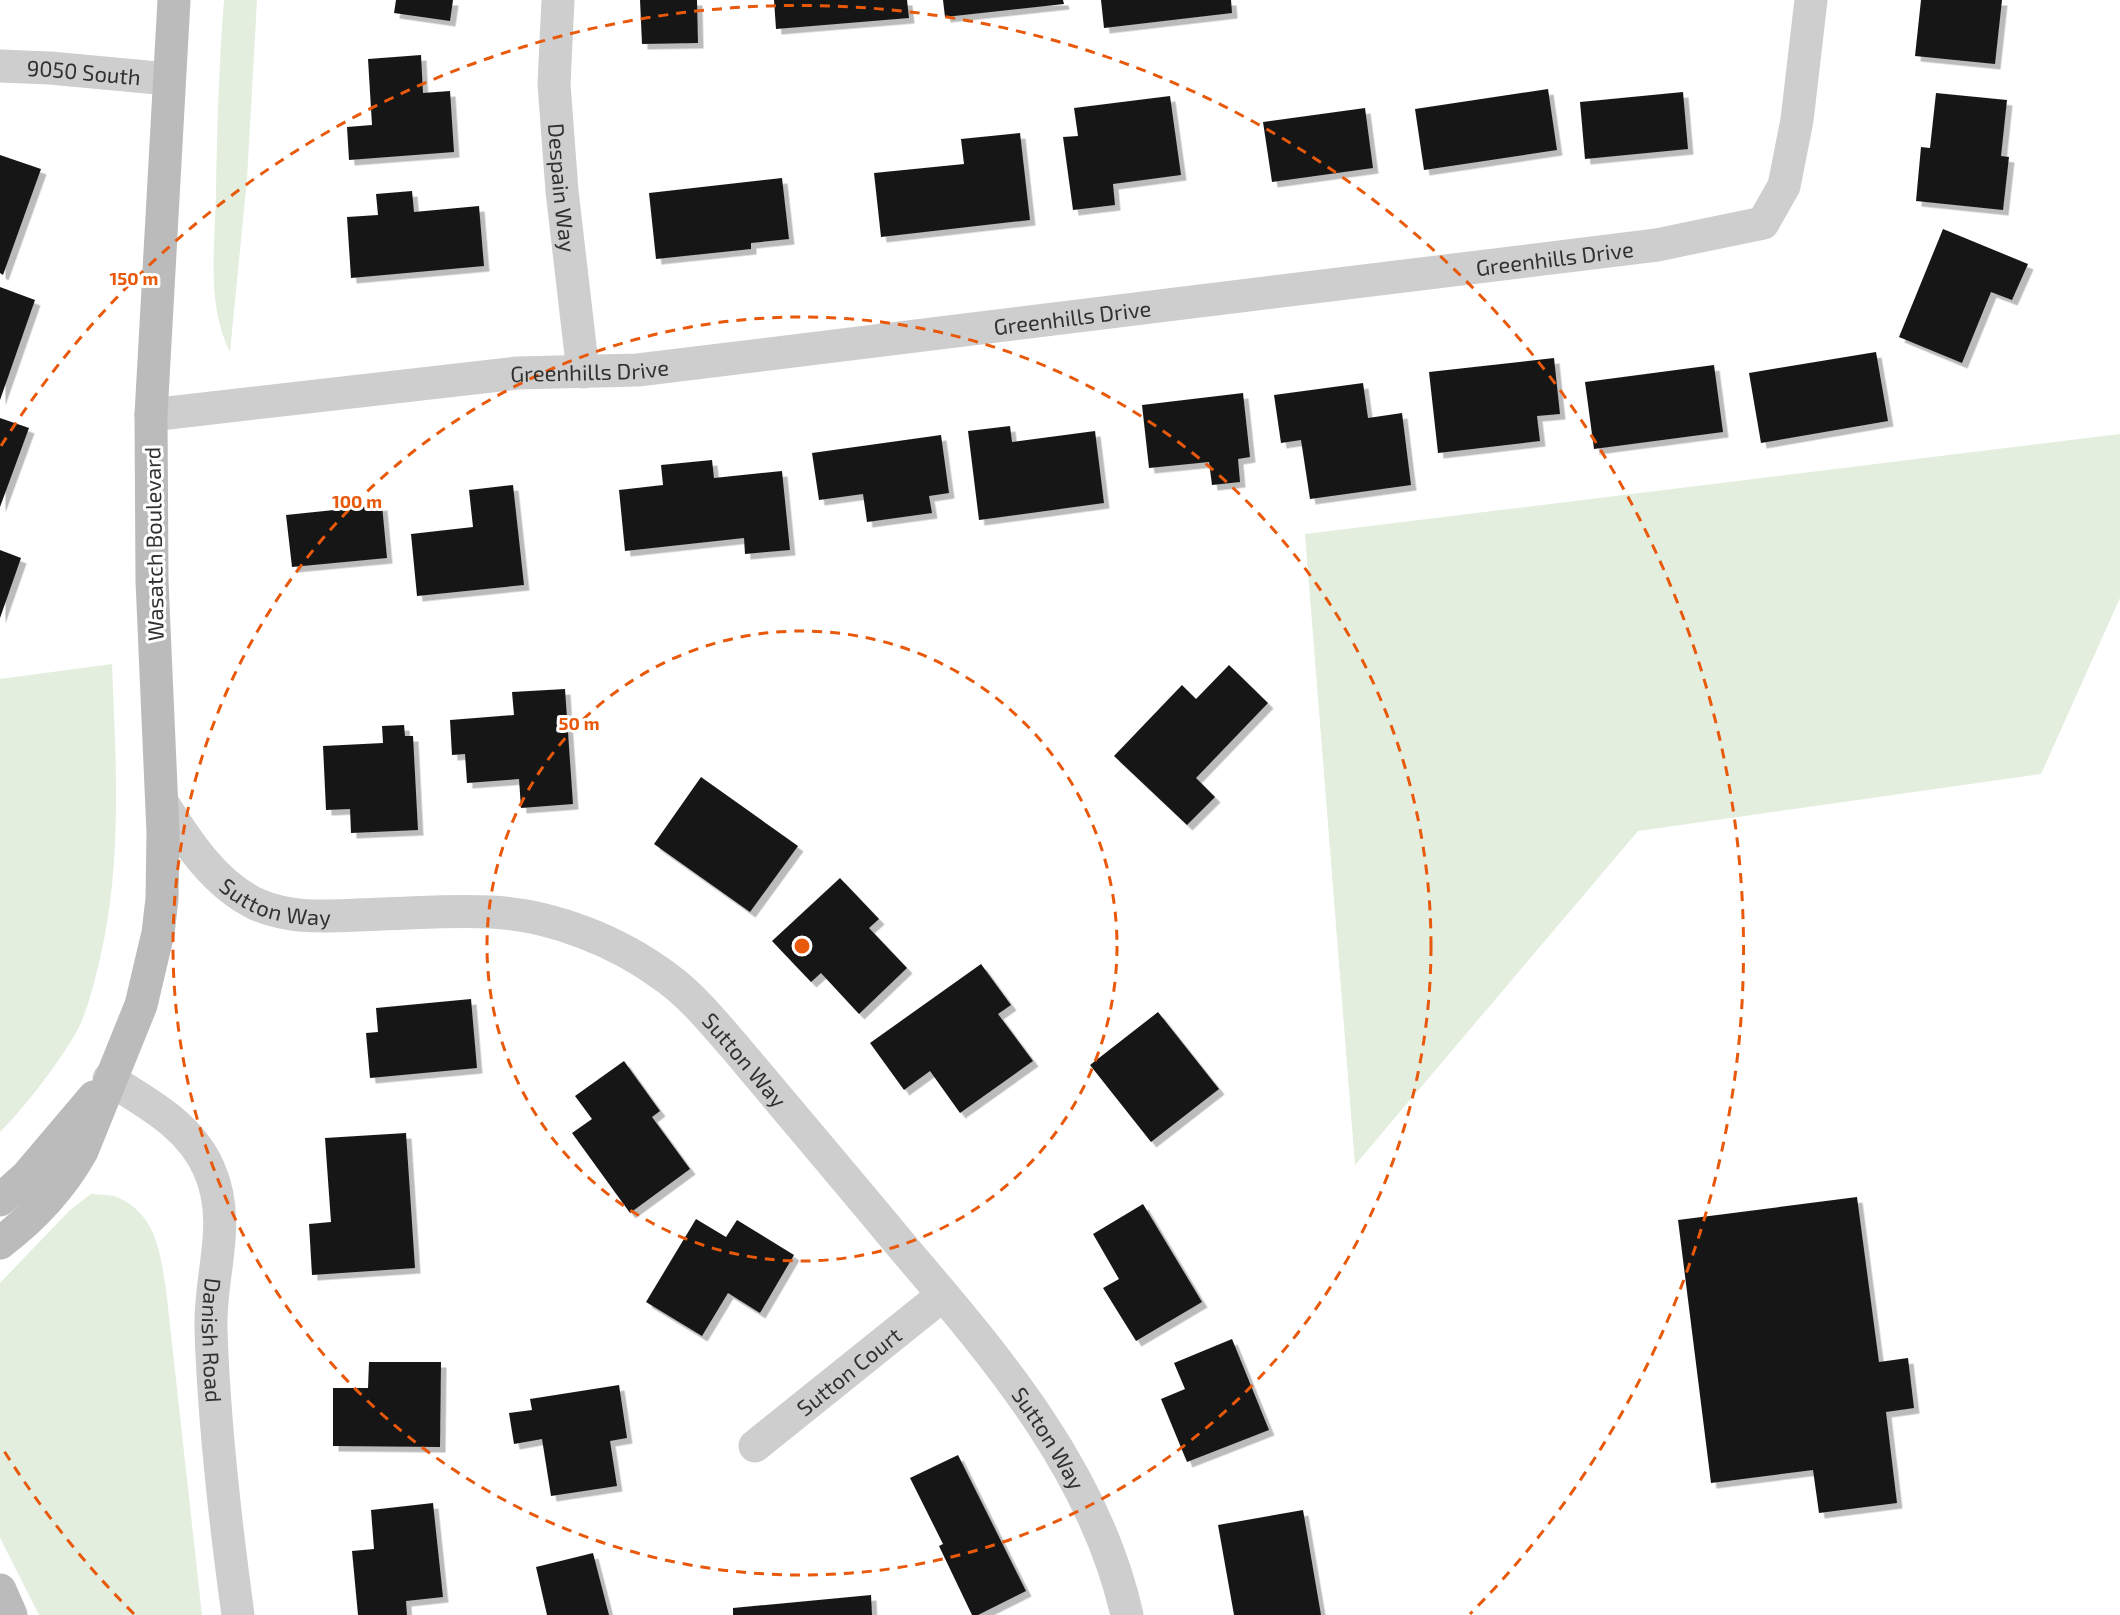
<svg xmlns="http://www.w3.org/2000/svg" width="2120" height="1615" font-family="'Exo 2',sans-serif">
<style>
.green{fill:#e3eedf}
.building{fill:#181818;filter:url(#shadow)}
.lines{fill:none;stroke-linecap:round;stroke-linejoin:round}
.minor{stroke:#cecece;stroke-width:33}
.tertiary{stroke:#cecece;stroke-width:33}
.secondary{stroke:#bbb;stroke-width:33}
.ring{fill:none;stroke:#e8590c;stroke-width:3;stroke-dasharray:10 8}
.labels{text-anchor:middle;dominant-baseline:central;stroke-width:6;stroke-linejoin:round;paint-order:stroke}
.street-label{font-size:22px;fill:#313131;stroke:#fff}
.centre{fill:#e8590c;stroke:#fff;stroke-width:3}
.ring-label{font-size:18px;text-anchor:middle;font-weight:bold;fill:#e8590c;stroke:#fff;stroke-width:6;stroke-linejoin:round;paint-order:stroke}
</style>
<defs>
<filter id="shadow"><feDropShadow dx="5.5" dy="5.5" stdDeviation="0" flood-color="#0004"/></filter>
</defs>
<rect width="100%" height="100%" fill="#fff"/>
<path class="green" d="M 224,0 L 257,0 L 247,179 L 230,352 C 206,305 215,244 216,193 C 217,129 219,64 224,0 Z
M 2120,434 L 2120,598 L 2041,774 L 1638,831 L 1355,1165 L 1305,534 Z
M 112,664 C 116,765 123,868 98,967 C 93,987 88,1008 79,1027 C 65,1055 23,1110 0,1132 L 0,679 Z
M 91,1194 C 99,1195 112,1194 119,1198 C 157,1216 160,1253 166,1289 L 202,1615 L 39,1615 L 0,1538 L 0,1283 L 70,1210 Z"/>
<path class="building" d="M 396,0 L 453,0 L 450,21 L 394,13 Z
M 640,0 L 697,0 L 698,43 L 642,44 Z
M 774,0 L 907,0 L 909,18 L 776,29 Z
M 943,0 L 1063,0 L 1064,4 L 945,17 Z
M 1101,0 L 1231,0 L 1232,13 L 1104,28 Z
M 1921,0 L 2002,0 L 1995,64 L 1915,56 Z
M 421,55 L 423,93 L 450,91 L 454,152 L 349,160 L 347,127 L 372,125 L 368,59 Z
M 1548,89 L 1557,150 L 1424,170 L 1415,109 Z
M 1683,92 L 1688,149 L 1585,159 L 1580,102 Z
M 1936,93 L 2007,100 L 2001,156 L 2009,157 L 2003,210 L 1916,201 L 1921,147 L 1930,148 Z
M 1170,96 L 1181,175 L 1113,184 L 1115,205 L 1073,210 L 1063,137 L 1078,136 L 1074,108 Z
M 1365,108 L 1373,168 L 1272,182 L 1263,122 Z
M 1020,133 L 1030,220 L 881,237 L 874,173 L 964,164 L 961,139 Z
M 0,155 L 41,169 L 3,275 L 0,273 Z
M 782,178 L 789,239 L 751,243 L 751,249 L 656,259 L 649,193 Z
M 412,191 L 414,212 L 479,206 L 484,266 L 351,278 L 347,217 L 378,215 L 376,194 Z
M 1943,229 L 2028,264 L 2012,300 L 1991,292 L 1962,363 L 1899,337 Z
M 0,287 L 35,300 L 0,400 Z
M 1876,352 L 1888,421 L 1761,443 L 1749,373 Z
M 1554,358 L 1560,414 L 1537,416 L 1540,441 L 1438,453 L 1429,372 Z
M 1714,365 L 1723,432 L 1594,449 L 1585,382 Z
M 1363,383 L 1368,418 L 1402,413 L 1411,485 L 1310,499 L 1301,440 L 1281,443 L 1274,395 Z
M 1243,393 L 1250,457 L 1238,459 L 1240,482 L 1212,485 L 1209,462 L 1149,468 L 1142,405 Z
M 0,418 L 29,428 L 0,507 Z
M 1010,426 L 1012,442 L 1095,431 L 1104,503 L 979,520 L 968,431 Z
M 941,435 L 949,493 L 929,496 L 932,513 L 867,522 L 863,494 L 819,500 L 812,453 Z
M 712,460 L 714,478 L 782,471 L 790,550 L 745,554 L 744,538 L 625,551 L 619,490 L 663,485 L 661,465 Z
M 513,485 L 524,585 L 417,596 L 411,534 L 473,527 L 469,490 Z
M 382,505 L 387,558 L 292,567 L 286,515 Z
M 0,550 L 21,558 L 0,618 Z
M 1229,665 L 1268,703 L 1196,778 L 1215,797 L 1187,825 L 1114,756 L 1182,685 L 1196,699 Z
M 565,689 L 573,804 L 521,808 L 519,779 L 467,783 L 465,754 L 452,755 L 450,720 L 514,715 L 512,692 Z
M 404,725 L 405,736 L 413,736 L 418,830 L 351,833 L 350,809 L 326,810 L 323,746 L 383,743 L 382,726 Z
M 701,777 L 798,846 L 750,912 L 654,844 Z
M 840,878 L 879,919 L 869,928 L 907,968 L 859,1014 L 821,973 L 811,982 L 772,941 Z
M 981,964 L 1011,1005 L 998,1014 L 1033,1061 L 960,1113 L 930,1071 L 904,1090 L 870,1043 Z
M 471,999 L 477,1068 L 370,1078 L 366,1033 L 378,1032 L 376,1008 Z
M 1158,1012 L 1219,1089 L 1151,1142 L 1090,1065 Z
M 624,1061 L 660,1111 L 652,1117 L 690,1169 L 630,1213 L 572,1133 L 592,1119 L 575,1096 Z
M 406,1133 L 415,1268 L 312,1275 L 309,1224 L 331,1222 L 325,1138 Z
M 1857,1197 L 1879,1362 L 1908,1358 L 1914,1408 L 1886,1412 L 1897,1503 L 1819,1513 L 1813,1470 L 1711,1483 L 1678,1220 Z
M 1143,1204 L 1202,1302 L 1136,1341 L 1103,1288 L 1119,1279 L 1093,1234 Z
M 696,1219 L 726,1237 L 737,1220 L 794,1255 L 760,1313 L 728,1293 L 702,1336 L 646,1302 Z
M 1232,1339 L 1269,1430 L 1187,1462 L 1161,1399 L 1185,1389 L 1174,1363 Z
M 369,1362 L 441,1362 L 440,1447 L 333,1446 L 333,1388 L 368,1388 Z
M 619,1385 L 627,1438 L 610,1441 L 617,1486 L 551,1496 L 542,1439 L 514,1444 L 509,1413 L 532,1410 L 530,1399 Z
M 958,1455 L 1026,1591 L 978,1615 L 972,1615 L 939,1546 L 943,1544 L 910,1478 Z
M 433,1503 L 443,1597 L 406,1601 L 407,1615 L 358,1615 L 352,1551 L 374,1549 L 371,1510 Z
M 1303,1510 L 1321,1615 L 1234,1615 L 1218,1525 Z
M 593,1553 L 609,1615 L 547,1615 L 536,1567 Z
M 871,1595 L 872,1615 L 733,1615 L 733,1608 Z"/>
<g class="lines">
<g class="minor">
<path id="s1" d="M 558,0 L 554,84 L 562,191 L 583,372"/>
<path id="s2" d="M 0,66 L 50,68 L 168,79"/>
<path id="s3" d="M 151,415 L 517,373 L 638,370 L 1657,245 L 1763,223 L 1784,186 L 1797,120 L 1811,0"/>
<path id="s4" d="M 162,802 C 186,840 214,884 256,904 C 295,922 340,915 382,914 C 418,913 454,910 491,912 C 552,915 618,941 667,978 C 693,997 713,1022 734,1046 C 791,1114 849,1182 906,1251 C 998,1359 1095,1472 1127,1615"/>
<path id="s5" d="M 755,1446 L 943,1295"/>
</g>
<path class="tertiary" id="s6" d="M 109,1079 C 148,1104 190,1125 209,1169 C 233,1224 209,1273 211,1330 C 214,1425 225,1520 238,1615"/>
<path class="secondary" d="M 0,1200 L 27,1176 L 94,1097
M 0,1243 C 33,1218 62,1187 82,1151 L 141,1005 L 158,933 L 162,899 L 163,833 L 152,581 L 151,415 L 174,0
M 0,1590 L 11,1615"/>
</g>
<g class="ring">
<circle cx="802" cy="946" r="315"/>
<circle cx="802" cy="946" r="629"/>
<path d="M134 1614A944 944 0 0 1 1 1446M1 446A944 944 0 1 1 1470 1614"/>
</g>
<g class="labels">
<g class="street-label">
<text stroke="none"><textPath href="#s2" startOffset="84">9050 South</textPath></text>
<text stroke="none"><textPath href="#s1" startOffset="188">Despain Way</textPath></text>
<text stroke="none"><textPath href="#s3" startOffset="1413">Greenhills Drive</textPath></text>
<text stroke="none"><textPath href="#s3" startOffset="927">Greenhills Drive</textPath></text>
<text stroke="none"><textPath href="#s3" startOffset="441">Greenhills Drive</textPath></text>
<text transform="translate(153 544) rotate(-91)">Wasatch Boulevard</text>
<text stroke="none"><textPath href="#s4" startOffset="159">Sutton Way</textPath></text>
<text stroke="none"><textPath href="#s4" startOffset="681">Sutton Way</textPath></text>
<text stroke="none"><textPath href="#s6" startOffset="310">Danish Road</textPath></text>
<text stroke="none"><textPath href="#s5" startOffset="120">Sutton Court</textPath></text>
<text stroke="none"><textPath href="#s4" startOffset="1167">Sutton Way</textPath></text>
</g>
</g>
<circle cx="802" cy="946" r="9" class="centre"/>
<g class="ring-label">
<text x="134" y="285">150 m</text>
<text x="357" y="508">100 m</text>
<text x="579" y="730">50 m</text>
</g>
</svg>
